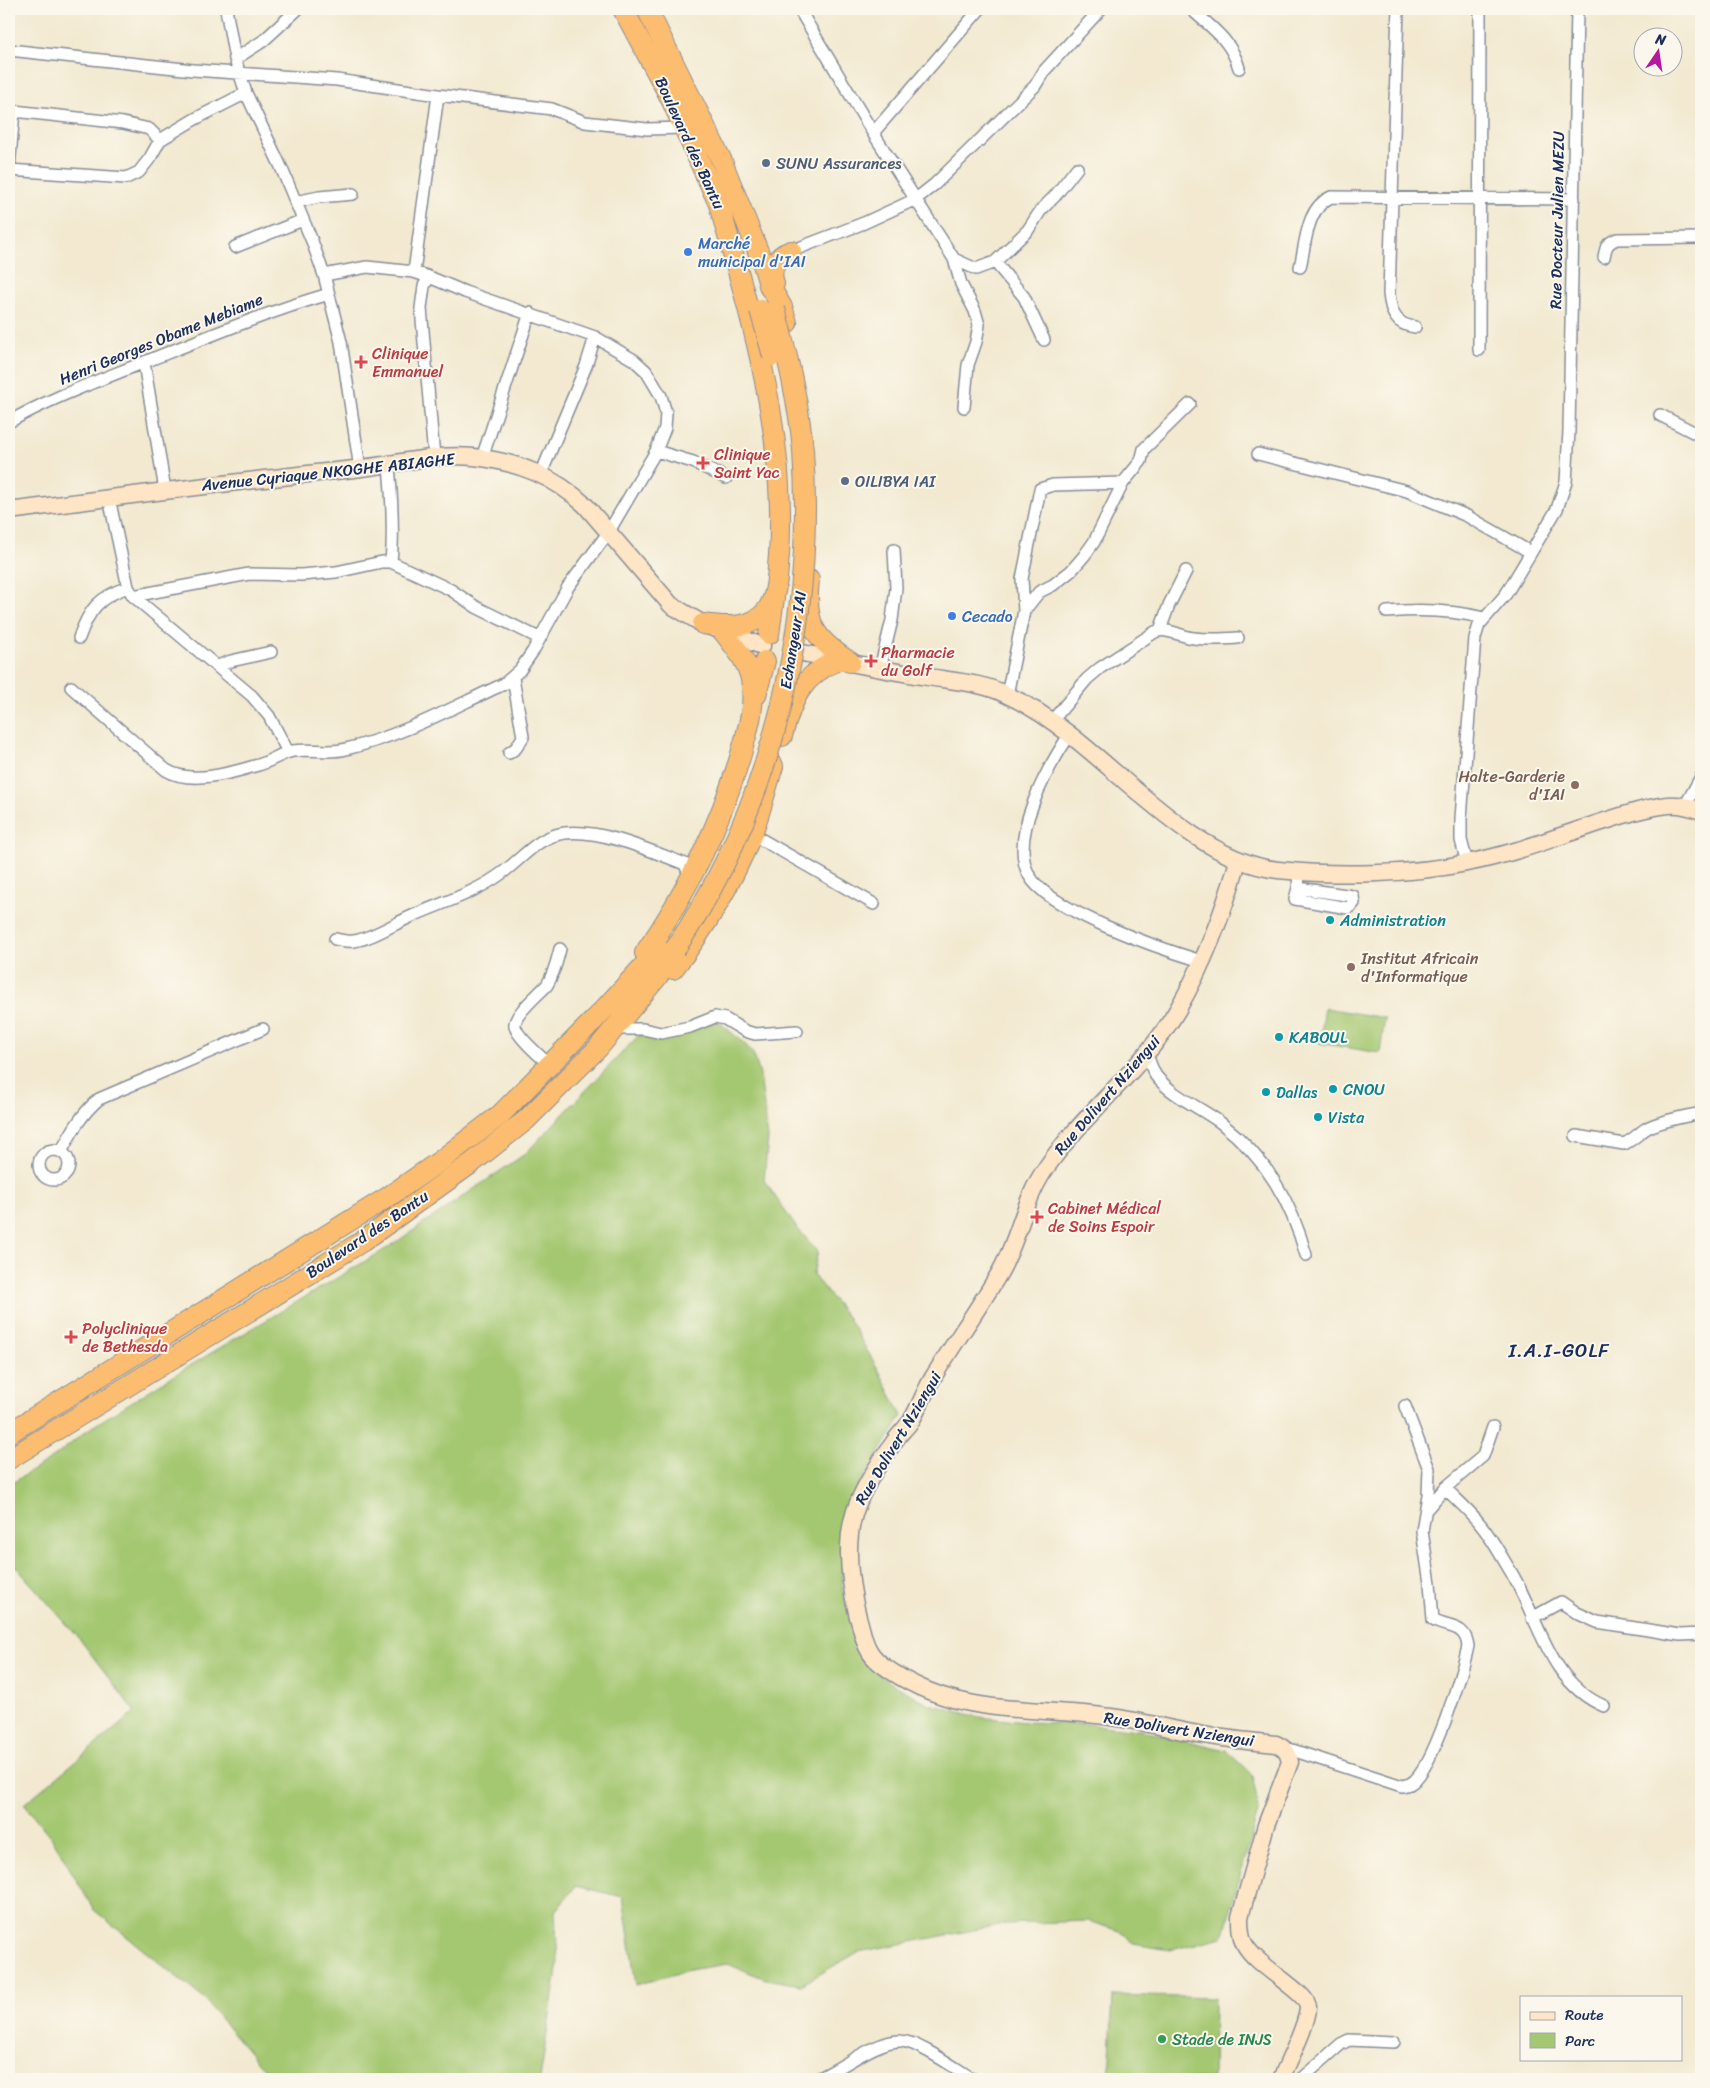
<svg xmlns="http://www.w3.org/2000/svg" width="1710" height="2088" font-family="Sriracha,sans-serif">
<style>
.green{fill:#a4c771;stroke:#607b68}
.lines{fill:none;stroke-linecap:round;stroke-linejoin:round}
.street-casing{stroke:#868c97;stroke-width:14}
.secondary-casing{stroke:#868c97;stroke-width:19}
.highway-casing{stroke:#868c97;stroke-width:22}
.street{stroke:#fff;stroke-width:11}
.secondary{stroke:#fee5c5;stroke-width:16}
.highway{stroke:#fcbd6f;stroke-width:20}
.highway-bridge-casing{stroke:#868c97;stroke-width:22;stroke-linecap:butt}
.highway-bridge{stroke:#fcbd6f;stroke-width:20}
.service-dot{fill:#5c6f8a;stroke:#fbf7ec;stroke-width:2}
.shop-dot{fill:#3f7fe0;stroke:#fbf7ec;stroke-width:2}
.health-dot{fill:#e0444e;stroke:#fbf7ec;stroke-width:2}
.education-dot{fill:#8d6e63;stroke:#fbf7ec;stroke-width:2}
.culture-dot{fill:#0f9aa8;stroke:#fbf7ec;stroke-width:2}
.leisure-dot{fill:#2e9e5b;stroke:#fbf7ec;stroke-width:2}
.labels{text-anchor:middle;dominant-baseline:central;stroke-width:4;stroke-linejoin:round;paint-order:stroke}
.street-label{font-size:16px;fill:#1b2f5e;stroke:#fbf7ec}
.service-label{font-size:16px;fill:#4e5e75;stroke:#fbf7ec;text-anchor:start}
.shop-label{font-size:16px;fill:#366cbe;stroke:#fbf7ec;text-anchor:start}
.health-label{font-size:16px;fill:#be3a42;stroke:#fbf7ec;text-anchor:start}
.education-label{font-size:16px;fill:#785e54;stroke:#fbf7ec;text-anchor:end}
.culture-label{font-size:16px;fill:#0d838f;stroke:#fbf7ec;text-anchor:start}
.leisure-label{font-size:16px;fill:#27864d;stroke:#fbf7ec;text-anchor:start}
.quarter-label{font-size:19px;letter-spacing:1px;fill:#1b2f5e;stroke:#fbf7ec}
</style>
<rect width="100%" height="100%" fill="#fbf7ec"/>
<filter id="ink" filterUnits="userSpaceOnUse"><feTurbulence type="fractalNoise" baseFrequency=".02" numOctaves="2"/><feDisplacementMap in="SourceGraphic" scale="10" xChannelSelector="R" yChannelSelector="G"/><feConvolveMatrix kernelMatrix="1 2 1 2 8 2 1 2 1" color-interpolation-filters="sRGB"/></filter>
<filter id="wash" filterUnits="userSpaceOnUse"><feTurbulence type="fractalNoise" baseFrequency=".0096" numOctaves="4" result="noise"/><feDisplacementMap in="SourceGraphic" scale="20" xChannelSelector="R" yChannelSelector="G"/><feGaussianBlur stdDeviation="1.12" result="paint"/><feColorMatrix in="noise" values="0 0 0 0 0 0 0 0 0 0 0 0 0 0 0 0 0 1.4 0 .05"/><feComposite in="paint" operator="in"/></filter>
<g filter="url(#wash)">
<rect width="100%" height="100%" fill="#f2e9d0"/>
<path class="green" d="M 1325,1008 L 1385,1018 L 1380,1053 L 1319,1043 Z
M 718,1021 L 744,1043 L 754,1055 L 760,1075 L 768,1138 L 764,1180 L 796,1227 L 818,1251 L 813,1275 L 848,1318 L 878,1369 L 902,1416 L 844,1510 L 842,1589 L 861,1660 L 889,1682 L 929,1704 L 979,1717 L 1025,1722 L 1087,1724 L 1145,1731 L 1226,1750 L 1252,1775 L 1259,1809 L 1223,1937 L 1171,1950 L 1133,1944 L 1123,1932 L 1089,1921 L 1005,1924 L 858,1952 L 801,1985 L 766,1979 L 727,1964 L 689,1970 L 636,1985 L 623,1897 L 576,1886 L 555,1911 L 558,1963 L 540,2079 L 272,2079 L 204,1999 L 94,1910 L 53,1840 L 24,1804 L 135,1712 L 78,1637 L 9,1559 L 9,1485 L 54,1457 L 89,1429 L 166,1380 L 389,1247 L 525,1154 L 639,1035 L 655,1037 Z
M 1113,1995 L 1214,1998 L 1213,2079 L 1109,2079 Z"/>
</g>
<g filter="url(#ink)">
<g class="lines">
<g class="street-casing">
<path id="street" d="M 226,9 L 235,59 L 246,93 L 281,167 L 312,241 L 324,275 L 341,342 L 360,469
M 799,9 L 873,133 L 954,259 L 976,269 L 995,262 L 1028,230 L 1041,210 L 1055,196 L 1077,168
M 1191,9 C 1211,27 1231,40 1239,68
M 1398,9 L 1389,294 C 1391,312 1395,325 1415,327
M 9,50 L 193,70 L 337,80 L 438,95 L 552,109 L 585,122 L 647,129 L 684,128
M 235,59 L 263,41 L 298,9
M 9,110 L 14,111 L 9,169
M 14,111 L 123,123 L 149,129 L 160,140
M 873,133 L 980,9
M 9,170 L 126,178 L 139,172 L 150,158 L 160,140 L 195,119 L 246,93
M 295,202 L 319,197 L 353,194
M 235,247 L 303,220
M 791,251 L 864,223 L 916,199 L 935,184 L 1035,86 L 1044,71 L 1101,9
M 1604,257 C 1606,246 1607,243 1617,239 L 1701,238
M 954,259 L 961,284 L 975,311 L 979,325 L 976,342 L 968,365 L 964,407
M 995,262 L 1024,297 L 1044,340
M 1300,267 C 1306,243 1306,208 1331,197 L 1574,199
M 414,272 L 438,95
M 429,277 L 424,286 L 421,308 L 434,457
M 1479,350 L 1480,9
M 144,363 L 165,490
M 1660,415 L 1701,436
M 9,422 C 52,397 101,380 147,361 C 207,337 267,312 329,294
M 656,451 L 693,462 L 726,478
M 1258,454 L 1407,491 L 1467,516 L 1530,552
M 482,458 L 530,313
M 389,466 C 392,498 394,530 391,562
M 541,474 L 586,366 L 595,337
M 109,498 L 128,587 L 133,596 L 252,696 L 269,716 L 288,752
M 133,596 L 249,574 L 301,575 L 336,572 L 382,562 L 391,562 L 451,590 L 476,607 L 539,638
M 1024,611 L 1039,592 L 1053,585 L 1071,571 L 1084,556 L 1094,542 L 1123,483
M 1387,612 C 1420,609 1452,610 1484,618
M 1160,630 L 1169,605 L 1186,571
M 79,638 C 89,609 99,597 128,587
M 218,666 L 231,661 L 271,652
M 880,669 L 892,620 L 896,588 L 894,550
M 71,687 L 166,770 C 190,785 232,773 258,765 C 270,762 281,753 293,751 C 311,748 329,754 346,749 C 402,736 453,707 504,684 L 520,670 L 533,651 L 568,587 L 608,533 L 656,451 L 665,428 L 666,413 L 661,396 L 646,371 L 634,360 L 595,337 L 465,292 L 429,277 L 414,272 L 367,267 L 324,275
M 1007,695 L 1024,611 L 1022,579 L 1040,489 L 1053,485 L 1123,483 L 1141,461 L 1144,449 L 1190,404
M 1052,721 L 1087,679 L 1100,668 L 1155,632 C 1168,627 1181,637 1194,638 C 1209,640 1224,639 1238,638
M 1070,734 C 1048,767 1008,837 1029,875 C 1048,911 1162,949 1201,961
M 509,753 L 516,748 L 523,737 L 513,678
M 1685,806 L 1701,777
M 752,834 L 874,904
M 1467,863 L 1461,840 L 1461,818 L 1475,638 L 1479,625 L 1506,594 L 1557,509 L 1566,482 L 1569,431 L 1577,9
M 1298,888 L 1295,899 L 1348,908 L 1354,903 L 1353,896 L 1298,888 L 1299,872
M 335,939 C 341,940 348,942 354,941 C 373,938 392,925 410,917 C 441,903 474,894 502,873 C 523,858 538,836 565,833 C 602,829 651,851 685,864 L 690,878
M 614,1029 L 643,1029 L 661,1033 L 690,1027 L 715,1017 L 725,1019 L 745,1031 L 755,1034 L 797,1031
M 1147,1055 C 1150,1062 1152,1070 1156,1076 C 1173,1097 1200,1107 1221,1123 C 1266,1158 1291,1201 1306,1255
M 551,1066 C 542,1058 517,1037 515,1026 C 513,1015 539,994 547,985 C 554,974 557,961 560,949
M 1576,1136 L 1624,1144 C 1633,1140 1639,1133 1647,1128 C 1663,1120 1684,1117 1701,1113
M39 1165a15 15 0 1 1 30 0a15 15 0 1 1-30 0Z
M 61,1152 C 71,1133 82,1113 99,1099 L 263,1029
M 1445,1488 C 1457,1500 1470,1511 1480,1524 C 1492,1538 1501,1556 1511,1572 C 1539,1619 1549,1683 1604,1706
M 1426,1510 L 1445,1488 L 1483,1456 L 1493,1427
M 1532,1618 L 1561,1602 L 1577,1613 L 1597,1622 L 1680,1635 L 1701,1634
M 1283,1747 L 1402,1786 C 1403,1786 1409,1784 1410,1784 C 1432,1772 1463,1672 1468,1646 C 1465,1623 1448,1629 1433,1620 L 1430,1583 L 1422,1531 L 1428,1495 L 1429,1469 L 1405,1406
M 817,2079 C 840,2070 878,2039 901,2041 C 919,2042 956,2069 973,2079
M 1301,2079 L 1341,2044 L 1349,2040 L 1394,2042"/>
</g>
<g class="secondary-casing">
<path id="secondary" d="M 9,511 C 124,496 239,481 354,469 C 394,465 434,453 474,457 C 518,462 554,476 586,506 L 671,605 L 703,624 L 762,646
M 803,653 C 842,661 882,670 922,676 C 950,681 982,682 1007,695 C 1029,705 1050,719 1069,734 C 1129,780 1200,861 1278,870 C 1336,876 1410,875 1467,863 C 1510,855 1551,839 1593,825 C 1618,817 1642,808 1668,805 C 1679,804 1691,807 1701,811
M 1238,861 C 1224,911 1204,963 1178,1009 C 1143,1070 1085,1111 1046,1168 C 1024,1199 1019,1239 1000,1272 C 979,1308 954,1343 932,1379 C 924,1393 919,1408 911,1421 C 906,1428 899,1434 894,1442 C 879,1463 863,1487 855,1511 C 844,1544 850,1585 858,1617 C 864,1636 864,1651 881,1664 C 954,1719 1027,1705 1111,1717 C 1147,1722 1181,1732 1216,1737 C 1236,1740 1256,1742 1276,1744 C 1285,1748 1288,1752 1290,1762 L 1266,1825 L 1240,1917 C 1240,1926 1240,1935 1244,1943 C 1254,1965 1308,1992 1308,2007 C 1308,2024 1288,2062 1281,2079"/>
</g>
<g class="highway-casing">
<path id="highway" d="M 623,9 L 670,97 L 723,213
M 647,9 L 721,159 L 762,261 L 770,288
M 771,273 L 769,285 L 782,307 L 787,323
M 774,284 C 769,269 776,256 791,251
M 809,580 C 804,623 814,639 850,662
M 703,624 C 724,627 752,630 767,610 C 778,595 777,574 779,555 C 787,434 751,316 718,201
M 769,634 L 774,598
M 756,695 L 765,661
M 782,736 C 792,699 801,676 838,660
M 645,953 C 687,892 720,826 741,754 C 748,729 756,706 751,679 C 747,660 734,646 722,630
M 673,969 C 705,929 731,884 751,836 C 760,813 766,789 773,766
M 9,1433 L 388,1197 L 440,1161 L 500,1115 L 596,1018 L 663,945
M 9,1459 L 363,1241 L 473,1162 L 526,1120 L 598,1048 L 658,976 L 675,949"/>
</g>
<use href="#street" class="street"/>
<use href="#secondary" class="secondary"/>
<use href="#highway" class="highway"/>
<g class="highway-bridge-casing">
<path id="highway-bridge" d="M 760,310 L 773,356
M 675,949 C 773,803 815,625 803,450 C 799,403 787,355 775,309"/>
</g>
<use href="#highway-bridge" class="highway-bridge"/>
</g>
</g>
<g class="service-dot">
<circle cx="766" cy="163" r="5"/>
<circle cx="845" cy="481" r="5"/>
</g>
<g class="shop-dot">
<circle cx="688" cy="252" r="5"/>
<circle cx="952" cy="616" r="5"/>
</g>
<g class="health-dot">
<path d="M358.5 354.5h5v5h5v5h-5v5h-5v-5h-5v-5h5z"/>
<path d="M700.5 455.5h5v5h5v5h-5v5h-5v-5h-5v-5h5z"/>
<path d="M868.5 653.5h5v5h5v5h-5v5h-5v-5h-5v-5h5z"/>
<path d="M1034.5 1209.5h5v5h5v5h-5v5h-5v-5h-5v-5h5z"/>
<path d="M68.5 1329.5h5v5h5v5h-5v5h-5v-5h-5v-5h5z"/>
</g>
<g class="education-dot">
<circle cx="1575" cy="785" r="5"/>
<circle cx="1351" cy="967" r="5"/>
</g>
<g class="culture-dot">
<circle cx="1330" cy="920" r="5"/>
<circle cx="1279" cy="1037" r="5"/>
<circle cx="1333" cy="1089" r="5"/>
<circle cx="1266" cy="1092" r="5"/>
<circle cx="1318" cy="1117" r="5"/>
</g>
<circle class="leisure-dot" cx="1162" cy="2039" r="5"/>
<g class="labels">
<g class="street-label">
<text transform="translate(690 143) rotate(65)">Boulevard des Bantu</text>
<text transform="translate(1557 220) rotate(-89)">Rue Docteur Julien MEZU</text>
<text transform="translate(161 339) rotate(-22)">Henri Georges Obame Mebiame</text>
<text transform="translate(328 472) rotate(-6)">Avenue Cyriaque NKOGHE ABIAGHE</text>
<text transform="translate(793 640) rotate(-81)">Echangeur IAI</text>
<text transform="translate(1107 1095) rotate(-49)">Rue Dolivert Nziengui</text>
<text transform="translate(367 1234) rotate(-34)">Boulevard des Bantu</text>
<text transform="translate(898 1438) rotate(-59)">Rue Dolivert Nziengui</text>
<text transform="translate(1179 1729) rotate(9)">Rue Dolivert Nziengui</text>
</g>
<g class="service-label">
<text x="776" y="163">SUNU Assurances</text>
<text x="855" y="481">OILIBYA IAI</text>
</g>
<g class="shop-label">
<text x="698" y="243">Marché<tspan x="698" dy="18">municipal d'IAI</tspan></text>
<text x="962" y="616">Cecado</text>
</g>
<g class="health-label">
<text x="372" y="353">Clinique<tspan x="372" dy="18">Emmanuel</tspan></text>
<text x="714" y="454">Clinique<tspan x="714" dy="18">Saint Yac</tspan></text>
<text x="881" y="652">Pharmacie<tspan x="881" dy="18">du Golf</tspan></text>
<text x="1048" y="1208">Cabinet Médical<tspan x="1048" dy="18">de Soins Espoir</tspan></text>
<text x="82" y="1328">Polyclinique<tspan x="82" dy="18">de Bethesda</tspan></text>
</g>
<g class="education-label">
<text x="1565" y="776">Halte-Garderie<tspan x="1565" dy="18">d'IAI</tspan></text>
<text x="1361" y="958" text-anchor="start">Institut Africain<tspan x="1361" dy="18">d'Informatique</tspan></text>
</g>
<g class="culture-label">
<text x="1340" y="920">Administration</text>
<text x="1289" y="1037">KABOUL</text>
<text x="1343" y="1089">CNOU</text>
<text x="1276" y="1092">Dallas</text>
<text x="1328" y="1117">Vista</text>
</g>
<g class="leisure-label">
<text x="1172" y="2039">Stade de INJS</text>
</g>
<g class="quarter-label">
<text x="1559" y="1350">I.A.I-GOLF</text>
</g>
</g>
<rect width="1710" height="2088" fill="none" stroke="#fbf7ec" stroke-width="30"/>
<rect x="1520" y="1996" width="162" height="65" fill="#fbf7ec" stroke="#a1a7b3"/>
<rect x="1530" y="2012" width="25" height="8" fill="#fee5c5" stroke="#a1a7b3"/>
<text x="1565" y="2020" font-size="15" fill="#1b2f5e">Route</text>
<rect x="1530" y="2033" width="25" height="15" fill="#a4c771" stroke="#a1a7b3"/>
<text x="1565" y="2046" font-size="15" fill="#1b2f5e">Parc</text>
<g transform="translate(1658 52) rotate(13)"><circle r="24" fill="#fbf7ec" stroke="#a1a7b3"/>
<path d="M0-4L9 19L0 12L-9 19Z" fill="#b5179e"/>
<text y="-8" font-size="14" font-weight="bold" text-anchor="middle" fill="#1b2f5e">N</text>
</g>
</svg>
